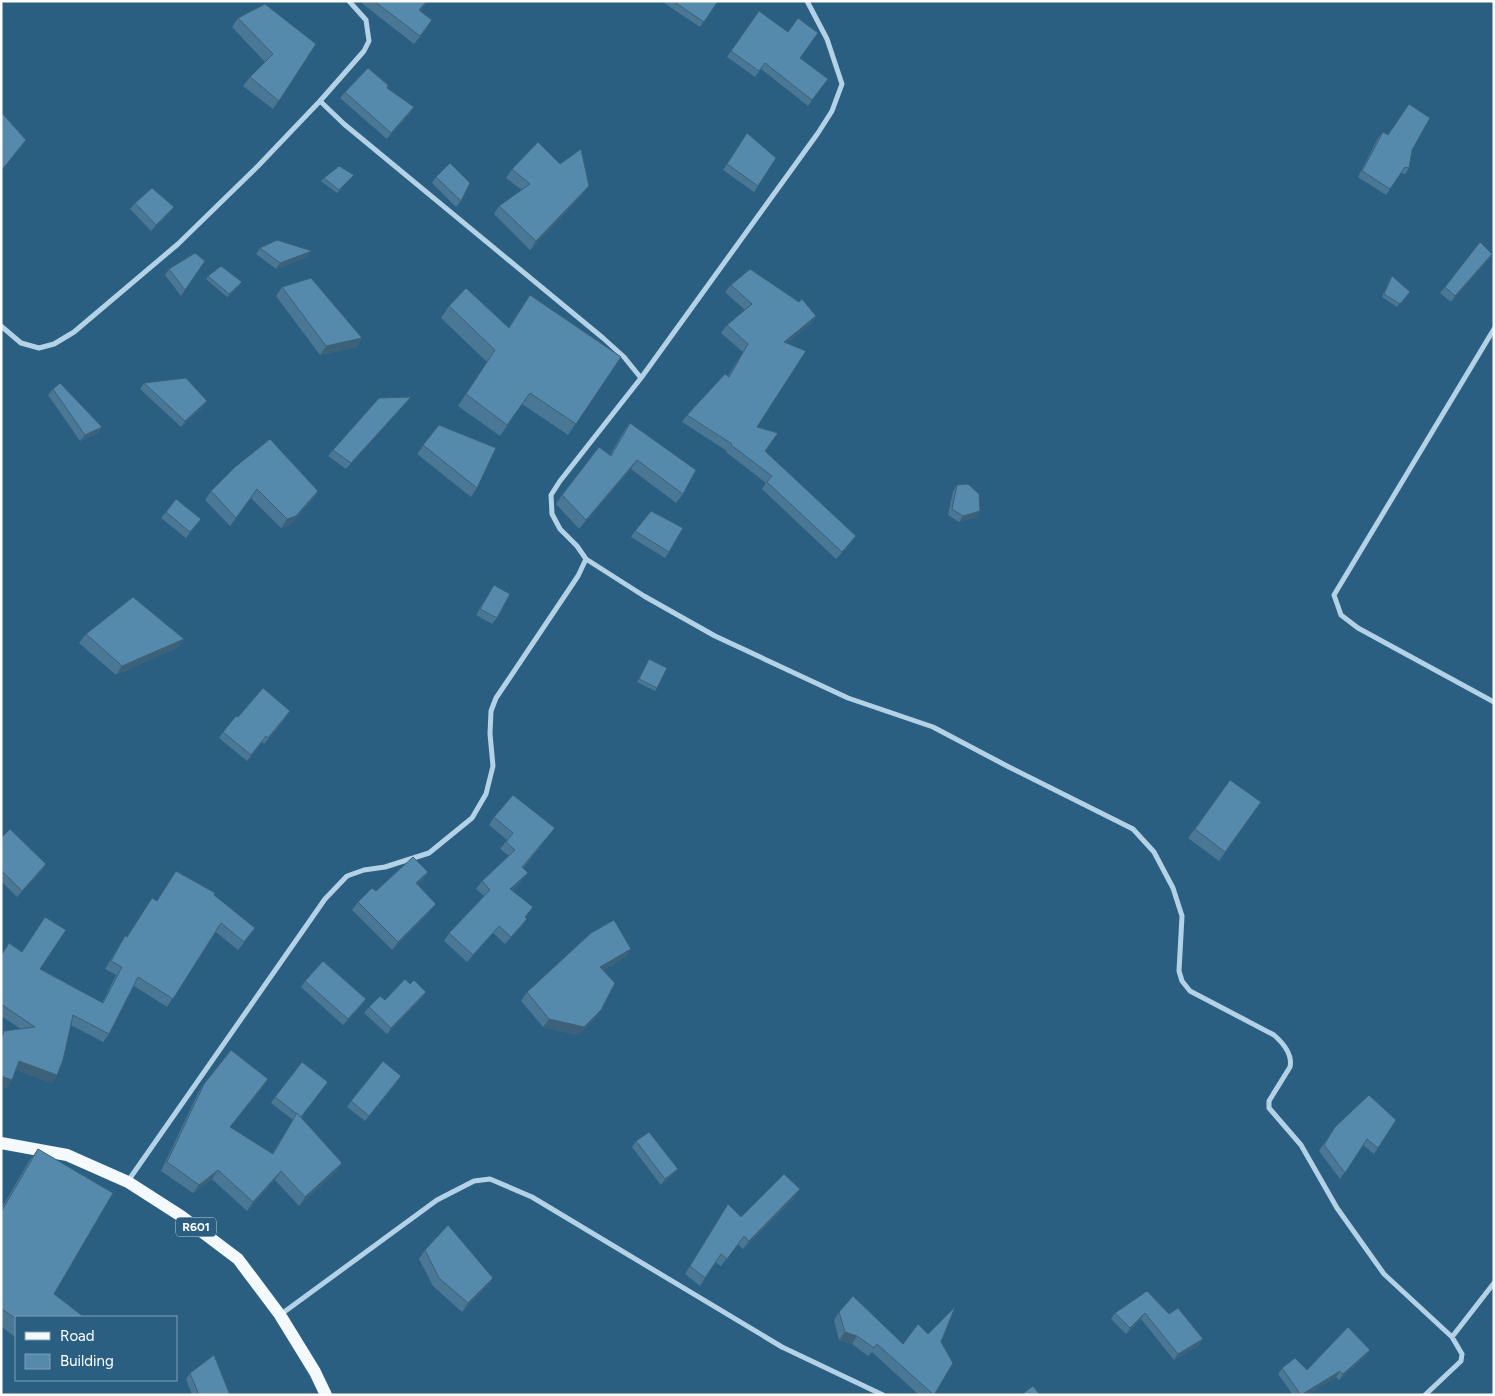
<svg xmlns="http://www.w3.org/2000/svg" width="1495" height="1396" font-family="Figtree,sans-serif">
<style>
.lines{fill:none;stroke-linecap:round;stroke-linejoin:round}
.minor{stroke:#b3d2e6;stroke-width:5}
.primary{stroke:#f3f9fd;stroke-width:12}
.wall{fill:#4a7794}
.shaded-wall{fill:#3c6178}
.building{fill:#568aac;stroke:#3c6178}
.labels{text-anchor:middle;dominant-baseline:central;stroke-width:5;stroke-linejoin:round;paint-order:stroke}
.shield{fill:#2a5f82;stroke:#bfcfda;stroke-width:1}
.shield-label{font-size:12px;font-weight:bold;fill:#fff}
</style>
<rect width="100%" height="100%" fill="#2a5f82"/>
<g class="lines">
<path class="minor" d="M 1,326 L 21,343 L 39,348 L 54,344 L 74,332 L 178,244 L 258,166 L 320,101
M 1494,329 L 1334,595 L 1341,615 L 1358,628 L 1494,702
M 641,378 L 818,133 L 832,111 L 842,84 L 827,39 L 807,1
M 586,559 L 644,596 L 715,636 L 848,698 L 933,727 L 1007,766 L 1133,829 L 1154,852 L 1173,888 L 1182,916 L 1179,971 L 1182,981 L 1190,991 L 1274,1035 C 1283,1043 1293,1054 1290,1067 L 1269,1101 L 1269,1108 L 1301,1145 L 1337,1208 L 1384,1274 L 1452,1337 L 1462,1354 L 1461,1361 L 1425,1395
M 128,1181 L 325,899 L 347,876 L 364,870 L 385,867 L 429,853 L 472,818 L 486,794 L 493,766 L 490,734 L 491,711 L 496,698 L 578,576 L 586,559 L 577,546 L 560,529 L 552,514 L 551,495 L 560,481 L 641,378 L 624,357 L 603,338 L 344,124 L 320,101 L 364,51 L 369,41 L 366,20 L 349,1
M 280,1315 L 437,1200 L 474,1181 L 490,1179 L 532,1197 L 782,1347 L 883,1395
M 1452,1337 L 1494,1283"/>
<path class="primary" d="M 1,1143 L 67,1155 L 128,1182 L 181,1216 L 238,1259 L 280,1315 L 315,1372 L 326,1395"/>
</g>
<path class="wall" d="M 359,1 L 429,1 L 420,11 L 427,28 L 414,44 Z
M 665,1 L 718,1 L 700,27 L 664,3 Z
M 759,11 L 800,58 L 828,79 L 808,106 L 761,69 L 755,77 L 727,57 Z
M 238,18 L 316,44 L 273,109 L 243,86 L 250,77 L 265,62 L 232,27 Z
M 387,88 L 410,113 L 387,139 L 340,98 L 345,92 Z
M 1383,132 L 1412,150 L 1409,168 L 1405,174 L 1401,173 L 1386,195 L 1358,177 L 1378,138 Z
M 743,139 L 776,158 L 754,192 L 723,170 Z
M 512,169 L 583,194 L 530,250 L 494,214 L 499,206 L 522,190 L 506,178 Z
M 354,175 L 337,193 L 321,181 L 324,178 Z
M 436,177 L 461,201 L 456,207 L 432,183 Z
M 135,203 L 174,207 L 169,213 L 151,231 L 130,209 Z
M 260,248 L 307,257 L 276,269 L 256,254 Z
M 1492,254 L 1488,260 L 1451,302 L 1440,293 L 1445,287 Z
M 205,261 L 181,296 L 165,275 L 169,269 Z
M 208,276 L 240,285 L 227,297 L 206,279 Z
M 1392,276 L 1410,292 L 1397,307 L 1382,297 L 1390,279 Z
M 731,285 L 816,316 L 811,323 L 787,343 L 757,427 L 765,451 L 851,543 L 836,559 L 762,489 L 766,483 L 726,452 L 727,451 L 682,422 L 687,415 L 728,376 L 743,352 L 721,333 L 727,325 L 745,310 L 725,292 Z
M 282,287 L 362,338 L 356,347 L 320,355 L 276,296 Z
M 530,295 L 621,357 L 568,435 L 522,404 L 500,436 L 458,406 L 487,362 L 441,318 L 449,306 L 508,328 Z
M 144,383 L 203,407 L 181,427 L 140,389 Z
M 53,389 L 102,427 L 98,433 L 80,441 L 48,395 Z
M 411,397 L 406,403 L 346,469 L 328,456 L 333,450 Z
M 630,423 L 683,494 L 676,503 L 631,469 L 579,529 L 556,504 L 562,495 L 610,455 L 624,431 Z
M 439,425 L 477,488 L 471,497 L 417,454 Z
M 235,467 L 318,491 L 312,500 L 290,525 L 281,528 L 251,498 L 230,526 L 205,500 L 211,491 Z
M 957,485 L 980,511 L 976,517 L 959,522 L 948,515 L 953,491 Z
M 166,512 L 201,519 L 186,538 L 161,518 Z
M 635,531 L 669,552 L 665,558 L 631,537 Z
M 494,585 L 497,618 L 492,624 L 476,615 Z
M 86,634 L 184,639 L 178,647 L 116,675 L 79,643 Z
M 649,659 L 657,688 L 655,691 L 637,682 Z
M 238,717 L 286,717 L 264,744 L 262,742 L 247,761 L 219,738 L 223,732 Z
M 1230,780 L 1261,802 L 1219,861 L 1188,838 Z
M 494,817 L 549,835 L 523,868 L 522,880 L 512,890 L 526,917 L 522,926 L 505,944 L 493,933 L 467,962 L 444,941 L 449,933 L 484,896 L 476,889 L 482,881 L 509,856 L 500,849 L 507,840 L 489,825 Z
M 1,838 L 46,864 L 42,870 L 17,897 L 1,881 Z
M 176,871 L 214,895 L 255,928 L 238,950 L 216,932 L 167,1007 L 134,986 L 109,1034 L 103,1042 L 71,1025 L 57,1075 L 52,1083 L 16,1070 L 12,1080 L 6,1088 L 1,1086 L 1,1036 L 4,1031 L 21,1029 L 1,1016 L 1,955 L 9,943 L 40,969 L 102,1003 L 116,975 L 105,969 L 120,944 L 125,936 L 127,937 L 152,898 L 157,901 Z
M 428,872 L 422,881 L 418,884 L 430,912 L 392,950 L 352,910 L 358,902 L 376,891 Z
M 631,949 L 625,957 L 603,970 L 595,1019 L 578,1035 L 543,1027 L 521,1001 L 527,992 Z
M 305,981 L 362,1005 L 343,1025 L 301,987 Z
M 410,984 L 426,992 L 422,998 L 387,1034 L 364,1013 L 369,1007 L 385,1000 Z
M 397,1082 L 365,1121 L 347,1107 L 351,1101 Z
M 204,1084 L 262,1088 L 230,1127 L 272,1154 L 293,1120 L 271,1103 L 275,1097 L 301,1117 L 342,1163 L 336,1172 L 299,1206 L 275,1180 L 247,1211 L 212,1179 L 193,1193 L 161,1171 L 198,1093 Z
M 1396,1120 L 1374,1154 L 1363,1145 L 1340,1179 L 1319,1151 L 1335,1127 Z
M 636,1141 L 673,1175 L 661,1185 L 632,1147 Z
M 38,1149 L 16,1317 L 16,1338 L 1,1326 L 1,1209 L 29,1161 Z
M 795,1197 L 743,1249 L 738,1244 L 721,1266 L 715,1262 L 700,1286 L 685,1274 L 728,1204 L 741,1217 Z
M 425,1250 L 493,1278 L 486,1287 L 462,1312 L 433,1286 L 419,1259 Z
M 839,1312 L 903,1344 L 928,1334 L 941,1342 L 934,1395 L 919,1395 L 872,1352 L 868,1356 L 852,1344 L 839,1340 L 834,1320 Z
M 1115,1313 L 1169,1314 L 1203,1339 L 1199,1345 L 1174,1360 L 1141,1319 L 1126,1334 L 1111,1319 Z
M 1366,1356 L 1339,1380 L 1336,1377 L 1307,1395 L 1293,1395 L 1278,1374 L 1282,1368 L 1307,1370 Z
M 190,1373 L 230,1395 L 192,1395 L 186,1379 Z"/>
<path class="shaded-wall" d="M 427,1 L 429,1 L 414,18 L 419,10 Z
M 414,107 L 410,113 L 387,139 L 391,133 Z
M 589,186 L 583,194 L 530,250 L 536,241 Z
M 174,207 L 169,213 L 151,231 L 156,225 Z
M 312,251 L 307,257 L 276,269 L 280,263 Z
M 1492,254 L 1488,260 L 1451,302 L 1455,296 Z
M 816,316 L 811,323 L 779,350 L 784,342 Z
M 362,338 L 356,347 L 320,355 L 326,346 Z
M 411,397 L 406,403 L 346,469 L 351,463 Z
M 207,401 L 203,407 L 181,427 L 185,421 Z
M 102,427 L 98,433 L 80,441 L 85,435 Z
M 637,460 L 631,469 L 579,529 L 586,520 Z
M 318,491 L 312,500 L 290,525 L 281,528 L 287,519 Z
M 980,511 L 976,517 L 959,522 L 963,516 Z
M 856,536 L 851,543 L 836,559 L 842,552 Z
M 184,639 L 178,647 L 116,675 L 122,666 Z
M 46,864 L 42,870 L 17,897 L 22,891 Z
M 428,872 L 422,881 L 410,891 L 416,883 Z
M 528,873 L 522,880 L 505,896 L 510,889 Z
M 436,904 L 430,912 L 392,950 L 398,942 Z
M 527,919 L 522,926 L 505,944 L 511,937 Z
M 631,949 L 625,957 L 594,975 L 600,967 Z
M 426,992 L 422,998 L 387,1034 L 391,1028 Z
M 366,999 L 362,1005 L 343,1025 L 348,1019 Z
M 601,1010 L 595,1019 L 578,1035 L 543,1027 L 549,1019 Z
M 19,1061 L 57,1075 L 52,1083 L 13,1069 Z
M 1,1076 L 12,1080 L 6,1088 L 1,1086 Z
M 268,1079 L 262,1088 L 224,1135 L 230,1127 Z
M 342,1163 L 336,1172 L 299,1206 L 305,1197 Z
M 678,1169 L 673,1175 L 661,1185 L 665,1179 Z
M 218,1170 L 212,1179 L 193,1193 L 199,1185 Z
M 281,1171 L 275,1180 L 247,1211 L 253,1202 Z
M 800,1189 L 795,1197 L 743,1249 L 749,1241 Z
M 493,1278 L 486,1287 L 462,1312 L 468,1303 Z
M 1145,1313 L 1141,1319 L 1126,1334 L 1130,1328 Z
M 845,1332 L 857,1336 L 852,1344 L 839,1340 Z
M 1203,1339 L 1199,1345 L 1174,1360 L 1178,1354 Z
M 1370,1350 L 1366,1356 L 1339,1380 L 1343,1374 Z
M 1340,1371 L 1336,1377 L 1307,1395 L 1301,1395 Z"/>
<path class="building" d="M 374,1 L 427,1 L 419,10 L 432,20 L 420,36 Z
M 673,1 L 718,1 L 704,22 Z
M 265,4 L 316,44 L 279,101 L 250,77 L 273,54 L 238,18 Z
M 759,11 L 788,32 L 798,18 L 818,33 L 800,58 L 828,79 L 812,100 L 765,63 L 759,71 L 731,51 Z
M 368,68 L 388,85 L 387,88 L 414,107 L 391,133 L 345,92 Z
M 1409,104 L 1430,118 L 1412,150 L 1409,168 L 1405,167 L 1390,189 L 1362,171 L 1383,132 L 1388,135 Z
M 1,112 L 26,140 L 1,171 Z
M 747,133 L 776,158 L 758,186 L 727,164 Z
M 538,142 L 560,164 L 581,149 L 589,186 L 536,241 L 499,206 L 530,184 L 512,169 Z
M 450,163 L 470,183 L 461,201 L 436,177 Z
M 339,166 L 354,175 L 339,190 L 324,178 Z
M 152,188 L 174,207 L 156,225 L 135,203 Z
M 277,240 L 312,251 L 280,263 L 260,248 Z
M 1480,242 L 1492,254 L 1455,296 L 1445,287 Z
M 195,253 L 205,261 L 185,290 L 169,269 Z
M 221,266 L 242,282 L 229,294 L 208,276 Z
M 750,269 L 799,302 L 802,299 L 816,316 L 784,342 L 806,351 L 757,427 L 778,433 L 765,451 L 856,536 L 842,552 L 767,482 L 772,476 L 731,445 L 732,444 L 687,415 L 725,374 L 729,377 L 748,344 L 727,325 L 752,304 L 731,285 Z
M 1392,276 L 1410,292 L 1400,304 L 1384,294 Z
M 311,278 L 362,338 L 326,346 L 282,287 Z
M 466,288 L 509,328 L 530,295 L 621,357 L 576,424 L 530,393 L 507,425 L 466,394 L 495,350 L 449,306 Z
M 186,378 L 207,401 L 185,421 L 144,383 Z
M 60,383 L 102,427 L 85,435 L 53,389 Z
M 411,397 L 351,463 L 333,450 L 379,398 Z
M 630,423 L 696,470 L 683,494 L 637,460 L 586,520 L 562,495 L 599,447 L 611,456 Z
M 439,425 L 496,448 L 477,488 L 423,445 Z
M 270,439 L 318,491 L 296,516 L 287,519 L 257,489 L 236,518 L 211,491 L 235,467 Z
M 968,484 L 979,494 L 980,511 L 963,516 L 952,509 L 957,485 Z
M 176,499 L 201,519 L 190,532 L 166,512 Z
M 651,511 L 683,528 L 669,552 L 635,531 Z
M 494,585 L 510,594 L 497,618 L 480,609 Z
M 133,597 L 184,639 L 122,666 L 86,634 Z
M 649,659 L 667,668 L 657,688 L 639,679 Z
M 263,688 L 290,711 L 268,738 L 266,736 L 251,755 L 223,732 L 236,716 L 238,717 Z
M 1230,780 L 1261,802 L 1225,852 L 1195,829 Z
M 513,795 L 555,828 L 522,867 L 528,873 L 510,889 L 533,907 L 525,917 L 527,919 L 511,937 L 499,926 L 473,955 L 449,933 L 490,890 L 482,881 L 515,850 L 506,842 L 513,833 L 494,817 Z
M 10,829 L 46,864 L 22,891 L 1,870 L 1,838 Z
M 413,857 L 428,872 L 416,883 L 436,904 L 398,942 L 358,902 L 372,888 L 376,891 Z
M 176,871 L 215,893 L 214,895 L 255,928 L 244,942 L 221,923 L 173,999 L 138,977 L 109,1034 L 73,1015 L 63,1060 L 57,1075 L 19,1061 L 12,1080 L 1,1076 L 1,1041 L 4,1031 L 35,1027 L 1,1004 L 1,956 L 9,943 L 22,952 L 45,917 L 66,930 L 40,969 L 103,1003 L 122,967 L 111,961 L 125,936 L 127,937 L 152,898 L 157,901 Z
M 614,920 L 631,949 L 600,967 L 615,983 L 601,1010 L 584,1027 L 549,1019 L 527,992 L 591,933 Z
M 323,961 L 366,999 L 348,1019 L 305,981 Z
M 405,979 L 410,984 L 414,980 L 426,992 L 391,1028 L 369,1007 L 380,996 L 385,1000 Z
M 231,1050 L 268,1079 L 230,1127 L 273,1154 L 297,1113 L 342,1163 L 305,1197 L 281,1171 L 253,1202 L 218,1170 L 199,1185 L 167,1162 L 204,1084 Z
M 383,1061 L 401,1076 L 369,1116 L 351,1101 Z
M 302,1062 L 328,1082 L 301,1117 L 297,1113 L 297,1114 L 275,1097 Z
M 1369,1095 L 1396,1120 L 1378,1148 L 1367,1139 L 1345,1173 L 1324,1145 L 1335,1127 Z
M 649,1132 L 678,1169 L 665,1179 L 636,1141 Z
M 38,1149 L 113,1193 L 54,1294 L 84,1317 L 16,1317 L 16,1319 L 1,1308 L 1,1212 Z
M 784,1174 L 800,1189 L 749,1241 L 744,1236 L 727,1259 L 721,1254 L 705,1278 L 690,1266 L 728,1204 L 741,1217 Z
M 448,1225 L 493,1278 L 468,1303 L 439,1278 L 425,1250 Z
M 1147,1291 L 1169,1314 L 1178,1308 L 1203,1339 L 1178,1354 L 1145,1313 L 1130,1328 L 1115,1313 Z
M 853,1296 L 903,1344 L 918,1324 L 928,1334 L 955,1307 L 941,1342 L 953,1363 L 934,1395 L 877,1344 L 874,1348 L 857,1336 L 845,1332 L 839,1312 Z
M 1348,1327 L 1370,1350 L 1343,1374 L 1340,1371 L 1301,1395 L 1282,1368 L 1295,1358 L 1307,1370 Z
M 214,1355 L 230,1395 L 199,1395 L 190,1373 Z
M 1033,1386 L 1040,1395 L 1021,1395 Z"/>
<g class="labels">
<rect class="shield" x="176" y="1217.5" width="40" height="19" rx="4"/>
<g class="shield-label">
<text x="196" y="1227">R601</text>
</g>
</g>
<rect width="1495" height="1396" fill="none" stroke="#ffffff" stroke-width="5"/>
<rect x="15" y="1316" width="162" height="65" fill="#2a5f82" stroke="#7f9fb4"/>
<rect x="25" y="1332" width="25" height="8" fill="#f3f9fd" stroke="#7f9fb4"/>
<text x="60" y="1341" font-size="15" fill="#ffffff">Road</text>
<rect x="25" y="1354" width="25" height="15" fill="#568aac" stroke="#7f9fb4"/>
<text x="60" y="1366" font-size="15" fill="#ffffff">Building</text>
</svg>
